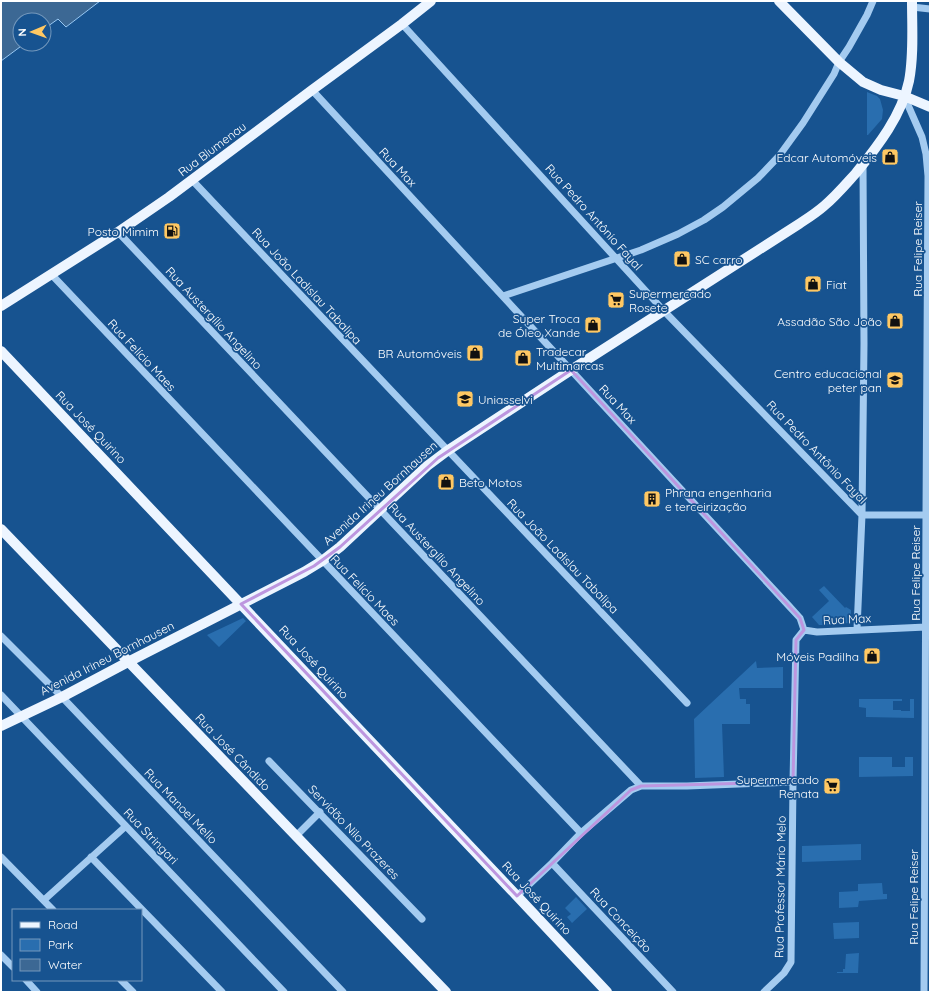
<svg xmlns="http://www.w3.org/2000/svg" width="931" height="993" font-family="Quicksand,sans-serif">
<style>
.green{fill:#296eaf}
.water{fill:#3c6894;stroke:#97c7f2}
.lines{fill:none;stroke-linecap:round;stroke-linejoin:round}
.minor{stroke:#a4cbf0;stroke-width:7}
.major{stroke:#edf5ff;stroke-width:10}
.marked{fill:none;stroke:#bd96df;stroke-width:3;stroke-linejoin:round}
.labels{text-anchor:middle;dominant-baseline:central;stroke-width:3.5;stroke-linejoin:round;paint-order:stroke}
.street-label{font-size:12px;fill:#fff;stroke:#175390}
.poi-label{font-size:12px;fill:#fff;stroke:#175390;text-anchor:end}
</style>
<rect width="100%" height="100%" fill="#175390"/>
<path class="green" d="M 867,92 L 877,96 L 880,99 L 883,110 L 882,119 L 868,135 L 867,135 Z
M 824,586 L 845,608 L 846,607 L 851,610 L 851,617 L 849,623 L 823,625 L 819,625 L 812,617 L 829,601 L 819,590 Z
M 243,618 L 246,621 L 219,647 L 207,635 Z
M 756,661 L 757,668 L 783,667 L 783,688 L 739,688 L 740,699 L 746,699 L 746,704 L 750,704 L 750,724 L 722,724 L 724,777 L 695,778 L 694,719 Z
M 859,699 L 902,699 L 902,701 L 893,701 L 893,710 L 901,710 L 901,711 L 910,711 L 910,699 L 914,699 L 914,718 L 866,717 L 866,708 L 859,707 Z
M 859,757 L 892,757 L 892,767 L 905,767 L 905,757 L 913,757 L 913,776 L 859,777 Z
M 861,844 L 861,860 L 802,862 L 802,846 Z
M 882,883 L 883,894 L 887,894 L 887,899 L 859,901 L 858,907 L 839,908 L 839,892 L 858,891 L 858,884 Z
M 576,897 L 587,909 L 572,923 L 567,917 L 571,914 L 565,908 Z
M 859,922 L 859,938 L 834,939 L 833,923 Z
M 859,953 L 858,973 L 837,973 L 837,972 L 843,972 L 843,969 L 845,969 L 846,954 Z"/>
<path class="water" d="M 1,1 L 100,1 L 66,27 L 58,19 L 44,29 L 44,20 L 20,20 L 20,44 L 24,44 L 1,61 Z"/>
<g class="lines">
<path class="minor" d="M 912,7 L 930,9
M 402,24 L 664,311 L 862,515 L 926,515
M 312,90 L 789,606 L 800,618 L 804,630 L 817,632 L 926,627
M 904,96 L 922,137 L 926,154 L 928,176 L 926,515 L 924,992
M 192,180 L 687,703
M 118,232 L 641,786
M 51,274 L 581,833
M 503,296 L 641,250 L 678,234 L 704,220 L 723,207 L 758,178 L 779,156 L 803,123 L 834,74 L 839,62 L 849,47 L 867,15 L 873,1
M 857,629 L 862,515 L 864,344 L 863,164
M 1,636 L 62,697 L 343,992
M 1,695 L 284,992
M 269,761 L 422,919
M 296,836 L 320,812
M 1,857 L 53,910
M 91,857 L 222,992
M 552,863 L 673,992
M 517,896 L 552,863 L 581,833 L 631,790 L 641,786 L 687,786 L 793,782
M 44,900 L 126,826
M 1,955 L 13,967
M 26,980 L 37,992
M 121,980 L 133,992
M 764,992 L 784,973 L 791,962 L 793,782 L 796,640 L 804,630"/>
<path class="major" d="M 779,1 L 839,62 L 863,82 L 881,90 L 904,96 L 930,107
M 1,306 L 118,232 L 169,197 L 312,90 L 402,24 L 431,1
M 1,351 L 517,896 L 607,992
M 1,529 L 446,992
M 1,726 L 62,697 L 128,662 L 304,572 L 322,561 L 340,547 L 427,466 L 447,451 L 571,370 L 799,224 C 808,218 816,213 824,206 C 836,196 846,184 856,173 C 878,146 902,115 909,81 C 914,55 912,27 912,1"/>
</g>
<path class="marked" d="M 571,370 L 800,618 L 804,630 L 796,640 L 793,782 L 641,786 L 631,790 L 517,896 L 241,604 L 314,566 L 340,547 L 438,458 Z"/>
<defs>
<g id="shop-square" transform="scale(0.9)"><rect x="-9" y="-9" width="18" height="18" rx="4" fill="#ffc863" stroke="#175390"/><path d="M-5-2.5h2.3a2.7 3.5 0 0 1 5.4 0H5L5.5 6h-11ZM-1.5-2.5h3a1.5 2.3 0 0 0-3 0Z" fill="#111"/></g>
<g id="fuel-square" transform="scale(0.9)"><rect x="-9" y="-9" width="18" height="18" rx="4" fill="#ffc863" stroke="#175390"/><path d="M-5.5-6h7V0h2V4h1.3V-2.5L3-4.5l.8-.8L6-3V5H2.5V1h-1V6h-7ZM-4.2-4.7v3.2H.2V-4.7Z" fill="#111"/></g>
<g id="supermarket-square" transform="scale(0.9)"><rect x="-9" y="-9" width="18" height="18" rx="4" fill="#ffc863" stroke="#175390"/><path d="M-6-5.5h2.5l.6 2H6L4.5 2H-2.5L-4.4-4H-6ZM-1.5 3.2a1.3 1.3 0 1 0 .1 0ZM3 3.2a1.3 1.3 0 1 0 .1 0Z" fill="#111"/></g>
<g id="school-square" transform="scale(0.9)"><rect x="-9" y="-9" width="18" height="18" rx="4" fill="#ffc863" stroke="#175390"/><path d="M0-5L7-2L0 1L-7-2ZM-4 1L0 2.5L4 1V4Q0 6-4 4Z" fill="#111"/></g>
<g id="university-square" transform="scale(0.9)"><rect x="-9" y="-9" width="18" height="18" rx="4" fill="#ffc863" stroke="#175390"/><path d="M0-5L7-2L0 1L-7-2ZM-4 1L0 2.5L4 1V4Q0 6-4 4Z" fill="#111"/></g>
<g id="building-square" transform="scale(0.9)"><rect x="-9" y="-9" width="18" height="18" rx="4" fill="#ffc863" stroke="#175390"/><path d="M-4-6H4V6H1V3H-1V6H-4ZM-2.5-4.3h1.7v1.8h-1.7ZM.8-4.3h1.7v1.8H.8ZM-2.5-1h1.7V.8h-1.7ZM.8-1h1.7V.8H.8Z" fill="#111"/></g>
</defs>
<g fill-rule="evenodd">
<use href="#shop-square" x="890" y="157"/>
<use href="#fuel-square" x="172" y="231"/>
<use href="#shop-square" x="682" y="259"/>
<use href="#shop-square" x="813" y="284"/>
<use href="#supermarket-square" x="616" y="300"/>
<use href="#shop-square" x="895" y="321"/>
<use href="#shop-square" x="593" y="325"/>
<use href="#shop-square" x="475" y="353"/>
<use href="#shop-square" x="523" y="358"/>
<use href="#school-square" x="895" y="380"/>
<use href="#university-square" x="465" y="399"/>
<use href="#shop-square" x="446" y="482"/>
<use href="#building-square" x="652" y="499"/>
<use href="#shop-square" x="872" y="656"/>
<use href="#supermarket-square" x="832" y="786"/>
</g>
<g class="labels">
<g class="street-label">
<text transform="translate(212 149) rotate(-37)">Rua Blumenau</text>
<text transform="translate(398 167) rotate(47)">Rua Max</text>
<text transform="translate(594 217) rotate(48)">Rua Pedro Antônio Fayal</text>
<text transform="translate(917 249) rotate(-90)">Rua Felipe Reiser</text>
<text transform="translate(307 286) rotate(47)">Rua João Ladislau Tabalipa</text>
<text transform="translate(214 318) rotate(47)">Rua Austergílio Angelino</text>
<text transform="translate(142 355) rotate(47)">Rua Felício Maes</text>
<text transform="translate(618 404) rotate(47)">Rua Max</text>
<text transform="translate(91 427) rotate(46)">Rua José Quirino</text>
<text transform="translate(817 452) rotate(46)">Rua Pedro Antônio Fayal</text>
<text transform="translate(380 493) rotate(-42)">Avenida Irineu Bornhausen</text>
<text transform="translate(437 554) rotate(47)">Rua Austergílio Angelino</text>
<text transform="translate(563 556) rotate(46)">Rua João Ladislau Tabalipa</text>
<text transform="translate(915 573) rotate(-90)">Rua Felipe Reiser</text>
<text transform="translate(365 590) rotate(46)">Rua Felício Maes</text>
<text transform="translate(847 619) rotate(-3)">Rua Max</text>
<text transform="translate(107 658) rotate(-27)">Avenida Irineu Bornhausen</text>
<text transform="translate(314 662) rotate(47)">Rua José Quirino</text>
<text transform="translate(233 752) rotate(46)">Rua José Cândido</text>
<text transform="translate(181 806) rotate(46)">Rua Manoel Mello</text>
<text transform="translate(354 832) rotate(46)">Servidão Nilo Prazeres</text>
<text transform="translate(151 836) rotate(46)">Rua Stringari</text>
<text transform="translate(780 887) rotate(-89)">Rua Professor Mário Melo</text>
<text transform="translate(913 897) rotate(-90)">Rua Felipe Reiser</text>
<text transform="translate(537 898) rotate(47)">Rua José Quirino</text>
<text transform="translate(621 920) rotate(47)">Rua Conceição</text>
</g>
<g class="poi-label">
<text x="877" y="157">Edcar Automóveis</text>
<text x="159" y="231">Posto Mimim</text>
<text x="695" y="259" text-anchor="start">SC carro</text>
<text x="826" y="284" text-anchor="start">Fiat</text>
<text x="629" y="293" text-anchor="start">Supermercado<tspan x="629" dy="14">Rosete</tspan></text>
<text x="580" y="318">Super Troca<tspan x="580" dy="14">de Óleo Xande</tspan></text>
<text x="882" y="321">Assadão São João</text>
<text x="536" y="351" text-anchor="start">Tradecar<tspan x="536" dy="14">Multimarcas</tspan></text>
<text x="462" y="353">BR Automóveis</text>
<text x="882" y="373">Centro educacional<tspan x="882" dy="14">peter pan</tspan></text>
<text x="478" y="399" text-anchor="start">Uniasselvi</text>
<text x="459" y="482" text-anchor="start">Beto Motos</text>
<text x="665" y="492" text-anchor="start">Phrana engenharia<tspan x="665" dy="14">e terceirização</tspan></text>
<text x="859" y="656">Móveis Padilha</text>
<text x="819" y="779">Supermercado<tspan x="819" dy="14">Renata</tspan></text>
</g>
</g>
<rect width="931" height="993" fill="none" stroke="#ffffff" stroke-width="4"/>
<rect x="12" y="909" width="130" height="72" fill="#175390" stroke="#7498bc"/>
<rect x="20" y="922" width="20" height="6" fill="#edf5ff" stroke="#7498bc"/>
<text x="48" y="929" font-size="12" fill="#ffffff">Road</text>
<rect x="20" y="939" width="20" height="12" fill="#296eaf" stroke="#7498bc"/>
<text x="48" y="949" font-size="12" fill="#ffffff">Park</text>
<rect x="20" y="959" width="20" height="12" fill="#3c6894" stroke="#7498bc"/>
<text x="48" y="969" font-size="12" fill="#ffffff">Water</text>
<g transform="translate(32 32) rotate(268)"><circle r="19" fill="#175390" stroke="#7498bc"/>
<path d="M0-3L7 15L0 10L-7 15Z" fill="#ffc863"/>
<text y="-6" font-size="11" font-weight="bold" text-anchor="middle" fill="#ffffff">N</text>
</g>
</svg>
